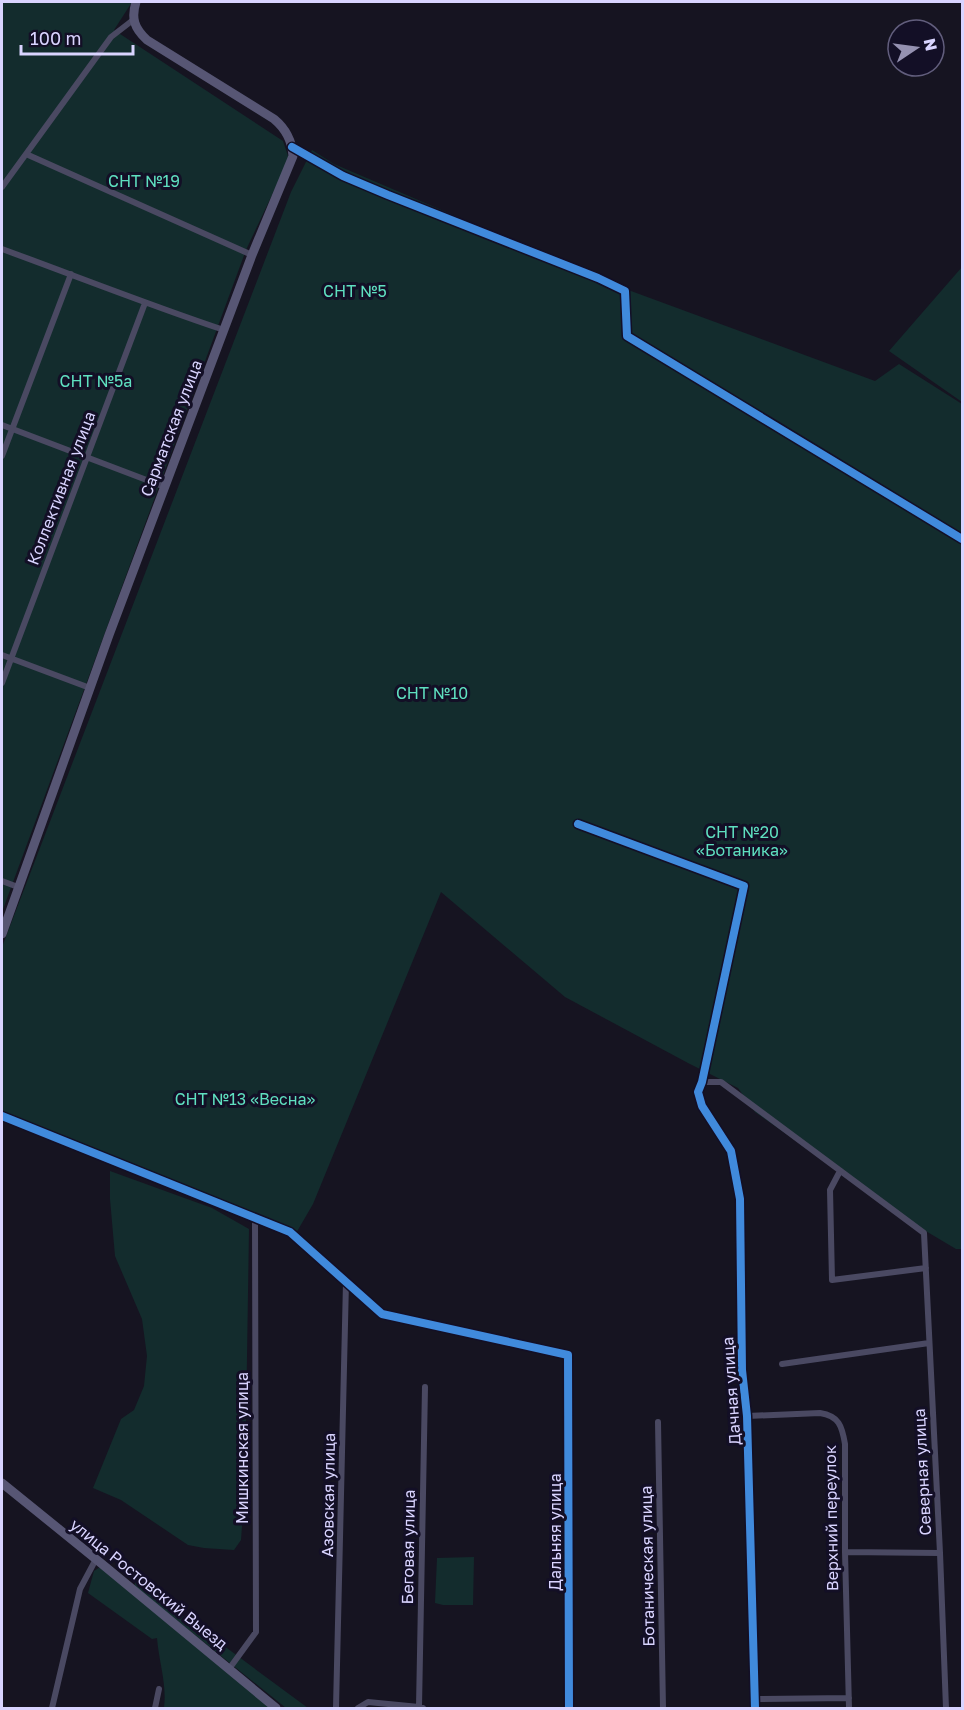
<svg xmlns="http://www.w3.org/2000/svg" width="964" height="1710" font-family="'Golos Text',sans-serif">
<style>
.green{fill:#132c2d}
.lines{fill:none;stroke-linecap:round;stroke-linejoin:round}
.street{stroke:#4a4962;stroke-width:6}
.secondary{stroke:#575674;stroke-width:9}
.cycleway-casing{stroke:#130f26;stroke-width:11}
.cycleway{stroke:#408adc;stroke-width:8}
.labels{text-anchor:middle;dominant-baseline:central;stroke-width:6;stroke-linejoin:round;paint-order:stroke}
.park-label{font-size:16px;fill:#5fe0c0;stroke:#130f26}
.street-label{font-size:16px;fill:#d9d4ff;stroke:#130f26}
</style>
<rect width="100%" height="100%" fill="#161421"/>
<path class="green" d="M 2,2 L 132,2 L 114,30 L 283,141 L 289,159 L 246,250 L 2,912 Z
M 312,150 L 334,164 L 631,291 L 875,381 L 899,364 L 962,404 L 962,1249 L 956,1249 L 919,1227 L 755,1112 L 738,1088 L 688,1063 L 565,997 L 441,892 L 313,1204 L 295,1235 L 2,1116 L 2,947 L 291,192 Z
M 962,267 L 962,402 L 889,351 Z
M 110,1171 L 212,1208 L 249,1229 L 245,1485 L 241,1540 L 234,1550 L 204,1548 L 188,1545 L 121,1500 L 93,1488 L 121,1419 L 134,1410 L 144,1386 L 147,1356 L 142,1319 L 115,1256 L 110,1199 Z
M 474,1557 L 473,1605 L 443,1605 L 435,1603 L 437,1558 Z
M 100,1567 L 272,1708 L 164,1708 C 167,1684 159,1663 157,1638 L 152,1639 L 88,1593 L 94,1571 Z
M 136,1581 L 308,1708 L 286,1708 L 134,1586 Z"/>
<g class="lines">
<path class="street" d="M 292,147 L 343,176 L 388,195 L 598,278 L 625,291 L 627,336 L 962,539
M 26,154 L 252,255
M 2,187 L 111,37 L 133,20
M 2,249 C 76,276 149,305 224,330
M 2,425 L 165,487
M 2,456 L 71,274
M 2,655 L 90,688
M 2,683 L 145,303
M 578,824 L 744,886 L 702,1082 L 698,1092 L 702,1106 L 731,1151 L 740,1199 L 742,1370 L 747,1416 L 755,1708
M 2,881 L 18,887
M 702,1082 L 721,1082 L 924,1233 L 940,1553 L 946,1708
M 2,1116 L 290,1232 L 382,1314 L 568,1355 L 569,1708
M 840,1171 L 830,1190 L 832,1280 L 926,1268
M 782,1364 L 929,1343
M 747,1416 L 820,1413 C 839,1416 842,1426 845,1444 L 845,1552 L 849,1708
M 658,1422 L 663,1708
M 845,1552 L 940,1553
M 229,1669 L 256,1632 L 255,1219
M 755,1699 L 849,1698
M 419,1707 L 425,1387
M 52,1708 L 80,1589 L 96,1559
M 155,1708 L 159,1689
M 336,1708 L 346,1282
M 358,1708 L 368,1702 L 419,1707 L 423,1708"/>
<path class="secondary" d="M 2,934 L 109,635 L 252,255 L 293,156 C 292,140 286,129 274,119 L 147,40 C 134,28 131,18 136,2
M 2,1483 L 102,1564 L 276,1708"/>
<g class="cycleway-casing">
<path id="cycleway" d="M 292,147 L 343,176 L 388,195 L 598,278 L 625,291 L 627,336 L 962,539
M 578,824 L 744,886 L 702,1082 L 698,1092 L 702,1106 L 731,1151 L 740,1199 L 742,1370 L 747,1416 L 755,1708
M 2,1116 L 290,1232 L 382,1314 L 568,1355 L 569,1708"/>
</g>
<use href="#cycleway" class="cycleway"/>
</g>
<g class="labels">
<g class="park-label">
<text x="144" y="181">СНТ №19</text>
<text x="355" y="291">СНТ №5</text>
<text x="96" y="381">СНТ №5а</text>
<text x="432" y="693">СНТ №10</text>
<text x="742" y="832">СНТ №20<tspan x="742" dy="18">«Ботаника»</tspan></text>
<text x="245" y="1099">СНТ №13 «Весна»</text>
</g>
<g class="street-label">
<text transform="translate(171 428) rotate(-69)">Сарматская улица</text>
<text transform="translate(61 488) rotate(-69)">Коллективная улица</text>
<text transform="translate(731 1391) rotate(-94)">Дачная улица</text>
<text transform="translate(242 1448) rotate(-90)">Мишкинская улица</text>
<text transform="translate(922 1472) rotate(-93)">Северная улица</text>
<text transform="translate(328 1495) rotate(-89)">Азовская улица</text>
<text transform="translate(831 1518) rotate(-91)">Верхний переулок</text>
<text transform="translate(555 1532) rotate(-90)">Дальняя улица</text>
<text transform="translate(408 1547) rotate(-89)">Беговая улица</text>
<text transform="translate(647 1566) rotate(-91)">Ботаническая улица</text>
<text transform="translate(149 1584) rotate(39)">улица Ростовский Выезд</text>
</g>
</g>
<rect width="964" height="1710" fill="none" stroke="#d9d4ff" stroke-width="6"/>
<g transform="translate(916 48) rotate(77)"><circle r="28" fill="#130f26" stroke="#625e7d" stroke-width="1.5"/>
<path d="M0-4.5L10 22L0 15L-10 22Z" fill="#9591b1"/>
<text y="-9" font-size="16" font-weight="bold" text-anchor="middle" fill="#d9d4ff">N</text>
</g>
<path d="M21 45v9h112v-9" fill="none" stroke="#d9d4ff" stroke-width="3"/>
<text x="30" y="45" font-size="18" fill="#d9d4ff" stroke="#130f26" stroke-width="4.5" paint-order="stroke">100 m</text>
</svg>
